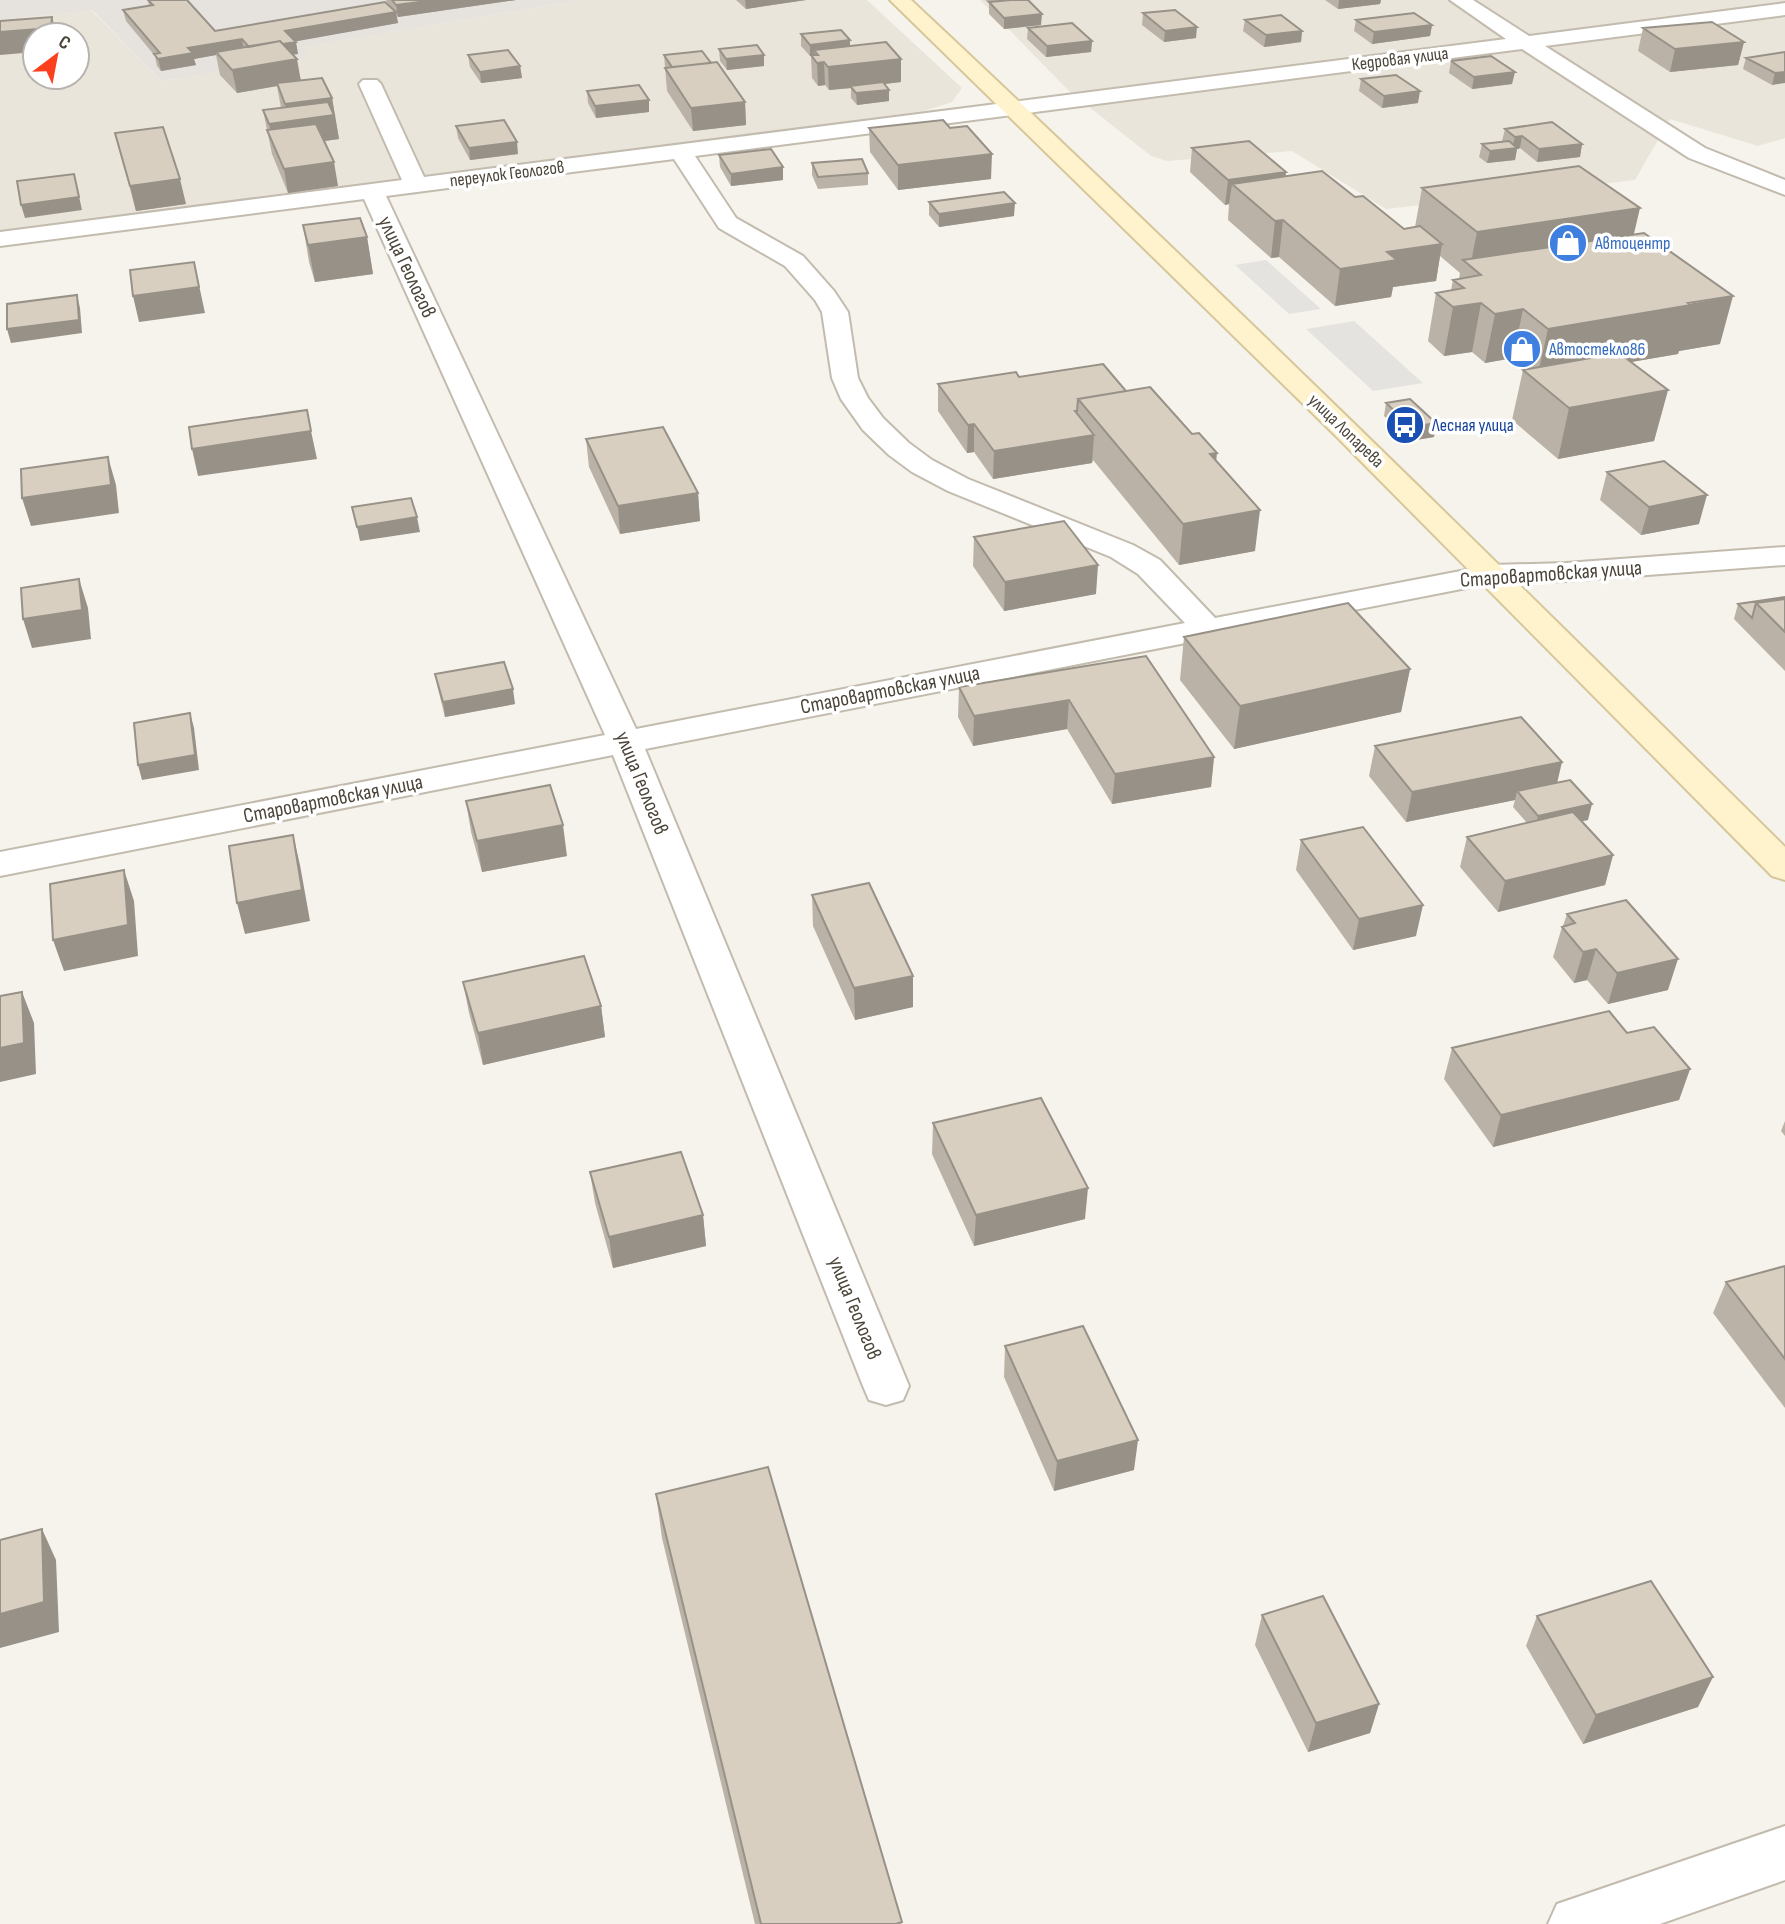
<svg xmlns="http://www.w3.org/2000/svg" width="1785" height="1924" font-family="'Sofia Sans Condensed',sans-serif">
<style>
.residential{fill:#eae5da;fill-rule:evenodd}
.industrial{fill:#e6e2dd}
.parking{fill:#e5e3e0}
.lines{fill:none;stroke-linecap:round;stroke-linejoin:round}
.minor-casing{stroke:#c2bbae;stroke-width:4}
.secondary-casing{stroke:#d6c79b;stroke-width:4}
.minor{fill:#fff;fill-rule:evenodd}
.secondary{fill:#fff3cd;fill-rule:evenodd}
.wall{fill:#bab2a6}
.shaded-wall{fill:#979187}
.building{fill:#d8cfc1;stroke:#979187;stroke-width:2}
.labels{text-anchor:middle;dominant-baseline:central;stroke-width:7;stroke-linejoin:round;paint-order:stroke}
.far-street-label{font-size:18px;fill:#4b4439;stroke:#fff}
.far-shop-label{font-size:18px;fill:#366cbe;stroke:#fff;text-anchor:start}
.far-transit-label{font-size:18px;fill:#164399;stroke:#fff;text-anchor:start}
.street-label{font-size:21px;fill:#4b4439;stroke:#fff}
</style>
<rect width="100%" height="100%" fill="#f6f3ec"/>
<path class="residential" d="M 578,0 L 867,0 L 962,88 L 952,102 L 924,111 L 0,233 L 0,20 L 91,10 L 162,81 L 309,55 L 301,47 ZM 35,35 L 77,35 L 77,77 L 35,77 Z
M 980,0 L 1785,0 L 1785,138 L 1758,146 L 1670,119 L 1635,180 L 1386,209 L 1292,151 L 1167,161 L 1151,156 L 1069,91 Z"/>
<path class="industrial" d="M 0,0 L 578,0 L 302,47 L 310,55 L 162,81 L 92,10 L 0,20 Z"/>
<path class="parking" d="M 1266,260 L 1321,309 L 1289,314 L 1235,265 Z
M 1354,321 L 1423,383 L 1373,391 L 1306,329 Z"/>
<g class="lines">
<g class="minor-casing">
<path id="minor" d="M 1450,0 L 1473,0 L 1529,36 L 1785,3 L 1785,15 L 1545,46 L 1705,148 L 1785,180 L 1785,195 L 1689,158 L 1522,49 L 695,156 L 736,218 L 803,256 L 834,291 L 848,312 L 858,378 L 868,398 L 883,418 L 909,443 L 932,460 L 968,479 L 1133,545 L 1160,560 L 1215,618 L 1492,565 L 1566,563 L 1785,547 L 1785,565 L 1566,581 L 1492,583 L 645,749 L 909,1386 L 903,1400 L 886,1405 L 869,1400 L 863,1386 L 613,755 L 0,876 L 0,852 L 605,735 L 364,199 L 0,246 L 0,232 L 402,180 L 359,84 L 363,80 L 377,80 L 381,84 L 424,177 L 1506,39 ZM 674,159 L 719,228 L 785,266 L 815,300 L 822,312 L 832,378 L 841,399 L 863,430 L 889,455 L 912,472 L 948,491 L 1111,557 L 1138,574 L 1185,623 L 636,729 L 386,196 Z
M 1785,1826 L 1785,1880 L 1660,1924 L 1548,1924 L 1557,1904 Z"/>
</g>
<g class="secondary-casing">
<path id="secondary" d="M 890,0 L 911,0 C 1207,277 1497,562 1785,847 L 1785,880 L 1772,876 L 1336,436 Z"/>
</g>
<use href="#minor" class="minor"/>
<use href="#secondary" class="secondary"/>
</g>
<path class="wall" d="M 148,0 L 215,31 L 389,6 L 386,0 L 516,0 L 398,17 L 396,15 L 398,23 L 295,41 L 298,54 L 293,54 L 301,80 L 332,98 L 339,139 L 324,141 L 338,186 L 288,193 L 272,154 L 263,110 L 281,108 L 277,86 L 237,93 L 220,75 L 216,55 L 194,59 L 196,65 L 161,71 L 157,66 L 155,56 L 126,21 L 123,10 L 149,6 Z
M 736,0 L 806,0 L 746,9 Z
M 985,0 L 1028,0 L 1041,25 L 1004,29 L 989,14 L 989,3 Z
M 1325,0 L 1381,0 L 1380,4 L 1338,9 Z
M 1143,13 L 1196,38 L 1164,42 L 1142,25 Z
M 1245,20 L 1302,31 L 1301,42 L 1264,47 L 1243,31 Z
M 1356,20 L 1432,25 L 1430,36 L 1372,44 L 1354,31 Z
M 1028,28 L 1092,41 L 1091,52 L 1046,57 L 1027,39 Z
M 1643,28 L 1744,42 L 1738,65 L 1670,72 L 1638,51 Z
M 801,34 L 850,40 L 850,46 L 901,59 L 901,82 L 884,84 L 889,90 L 889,101 L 857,105 L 851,98 L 851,88 L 829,90 L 825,85 L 818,86 L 812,78 L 811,56 L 810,56 L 801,46 Z
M 719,49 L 764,55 L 764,66 L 727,70 L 720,61 Z
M 1785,52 L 1772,85 L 1743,69 L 1746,58 Z
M 468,55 L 520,66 L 522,78 L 481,83 L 470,67 Z
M 664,55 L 711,63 L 745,102 L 746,125 L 693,131 L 667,91 Z
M 1451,61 L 1512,84 L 1472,89 L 1449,73 Z
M 1361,79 L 1418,103 L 1382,108 L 1359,91 Z
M 587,91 L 649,112 L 596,118 L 588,103 Z
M 456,126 L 518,154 L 470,160 L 458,138 Z
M 869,128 L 950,128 L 991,179 L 898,190 L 870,152 Z
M 1505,129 L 1582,144 L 1580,157 L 1537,162 L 1520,148 L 1517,149 L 1515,160 L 1487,163 L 1479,157 L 1482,144 L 1503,142 L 1502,141 Z
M 115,133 L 186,204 L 136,211 Z
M 1192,148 L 1286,172 L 1285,176 L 1355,197 L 1404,229 L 1415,227 L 1422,188 L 1633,234 L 1720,344 L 1679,351 L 1678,354 L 1631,362 L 1668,390 L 1654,441 L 1558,459 L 1512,420 L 1523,370 L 1527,369 L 1513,358 L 1485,363 L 1472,352 L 1444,356 L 1428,341 L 1436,293 L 1451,290 L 1453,280 L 1459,279 L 1460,273 L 1440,256 L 1436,281 L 1393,287 L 1391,297 L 1335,306 L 1279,257 L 1271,258 L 1228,220 L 1229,204 L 1225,205 L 1190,172 Z
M 719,155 L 783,167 L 783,180 L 731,186 L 720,167 Z
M 812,163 L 868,173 L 868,185 L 818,189 L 812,175 Z
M 929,202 L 1014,216 L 939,227 L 929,215 Z
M 303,225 L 367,237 L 373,274 L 315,282 L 309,262 Z
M 1019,377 L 1126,391 L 1216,461 L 1255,551 L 1179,565 L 1093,460 L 1092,463 L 993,479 L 974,452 L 967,453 L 938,411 L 938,384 Z
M 1386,403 L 1436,423 L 1434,437 L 1410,441 L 1384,416 Z
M 586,439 L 698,493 L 700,521 L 620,534 L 589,467 Z
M 1607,472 L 1699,524 L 1641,535 L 1600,500 Z
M 974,537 L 1096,594 L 1004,611 L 973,566 Z
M 1785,597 L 1785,671 L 1734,619 L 1738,604 Z
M 1184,637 L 1410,669 L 1401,712 L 1234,749 L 1180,680 Z
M 1146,656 L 1214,757 L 1211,787 L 1112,804 L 1067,729 L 973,746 L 958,717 L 959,687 Z
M 435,674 L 515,704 L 445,717 L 438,689 Z
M 1375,746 L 1557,783 L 1588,820 L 1581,821 L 1613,855 L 1605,885 L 1498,912 L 1460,867 L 1467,837 L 1527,823 L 1513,807 L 1515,800 L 1406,822 L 1369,776 Z
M 466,801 L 567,856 L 482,872 L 471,832 Z
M 1301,840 L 1416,936 L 1353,950 L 1296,870 Z
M 812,895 L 913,1007 L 855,1020 L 813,926 Z
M 1567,914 L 1668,990 L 1608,1004 L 1587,980 L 1574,983 L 1553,957 L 1562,927 L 1563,926 Z
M 463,982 L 601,1006 L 605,1037 L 483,1065 L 469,1013 Z
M 1627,1033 L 1690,1069 L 1679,1100 L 1493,1147 L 1444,1079 L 1452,1048 Z
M 1785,1121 L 1785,1136 L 1781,1131 Z
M 933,1123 L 1085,1219 L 974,1246 L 932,1154 Z
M 590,1172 L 703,1215 L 706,1246 L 613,1268 L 595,1203 Z
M 1785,1266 L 1785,1408 L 1713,1313 L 1726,1282 Z
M 1005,1346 L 1134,1470 L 1054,1491 L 1004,1377 Z
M 656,1494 L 901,1924 L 755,1924 L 662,1538 Z
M 1262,1615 L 1379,1704 L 1370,1733 L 1308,1752 L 1255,1645 Z
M 1537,1616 L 1698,1707 L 1583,1744 L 1526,1646 Z"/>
<path class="shaded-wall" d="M 435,0 L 516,0 L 398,17 L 396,5 Z
M 745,0 L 806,0 L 746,9 Z
M 1339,0 L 1381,0 L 1380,4 L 1338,9 Z
M 396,12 L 398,23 L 287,43 L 285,31 Z
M 1042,14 L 1041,25 L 1004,29 L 1004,18 Z
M 52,17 L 57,35 L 35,35 L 35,52 L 0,55 L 0,32 Z
M 1432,25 L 1430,36 L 1372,44 L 1374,32 Z
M 1197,27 L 1196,38 L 1164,42 L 1165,31 Z
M 1302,31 L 1301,42 L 1264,47 L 1266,35 Z
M 242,39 L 244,50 L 216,52 L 216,55 L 194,59 L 196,65 L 161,71 L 158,59 L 188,48 Z
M 850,40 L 850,52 L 814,50 L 815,56 L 810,56 L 810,45 Z
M 1092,41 L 1091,52 L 1046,57 L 1047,46 Z
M 296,42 L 298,54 L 254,61 L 252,50 Z
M 1744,42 L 1738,65 L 1670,72 L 1675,49 Z
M 764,55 L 764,66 L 727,70 L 726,59 Z
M 297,59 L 301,82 L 237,93 L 232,70 Z
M 901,59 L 901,82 L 852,88 L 850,86 L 851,88 L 829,90 L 828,67 Z
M 824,62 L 825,85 L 818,86 L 817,63 Z
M 520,66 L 522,78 L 481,83 L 480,72 Z
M 1515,72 L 1512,84 L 1472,89 L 1474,77 Z
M 1785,72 L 1785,83 L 1772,85 L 1775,73 Z
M 889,90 L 889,101 L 857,105 L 856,93 Z
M 1420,91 L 1418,103 L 1382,108 L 1384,96 Z
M 332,98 L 339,139 L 274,148 L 269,124 L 289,121 L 285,104 Z
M 649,100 L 649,112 L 596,118 L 595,106 Z
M 745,102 L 746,125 L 693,131 L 691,108 Z
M 1522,136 L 1520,148 L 1517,149 L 1515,160 L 1487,163 L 1490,151 L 1512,148 L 1515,137 Z
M 517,142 L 518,154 L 470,160 L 469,148 Z
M 1582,144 L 1580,157 L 1537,162 L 1539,149 Z
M 992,154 L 991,179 L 898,190 L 898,165 Z
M 334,162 L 338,186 L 288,193 L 284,169 Z
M 783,167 L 783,180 L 731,186 L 731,174 Z
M 1286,172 L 1283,197 L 1232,184 L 1229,204 L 1225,205 L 1228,180 Z
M 74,174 L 82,210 L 25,218 L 21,205 Z
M 180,179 L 186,204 L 136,211 L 130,186 Z
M 1015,203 L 1014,216 L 939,227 L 939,214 Z
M 1640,208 L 1629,255 L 1481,275 L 1470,267 L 1477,232 Z
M 1283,220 L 1279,257 L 1271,258 L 1275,221 Z
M 367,237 L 373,274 L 315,282 L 308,245 Z
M 1442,244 L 1436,281 L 1393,287 L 1391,297 L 1335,306 L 1340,269 L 1387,252 Z
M 194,262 L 205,313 L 139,322 L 133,296 Z
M 77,295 L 80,308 L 82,333 L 11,343 L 7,329 Z
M 1733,296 L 1720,344 L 1679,351 L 1678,354 L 1537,378 L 1548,329 Z
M 1481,303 L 1472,352 L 1444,356 L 1453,307 Z
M 1523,309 L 1513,358 L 1485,363 L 1495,314 Z
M 1668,390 L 1654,441 L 1558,459 L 1569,408 Z
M 1436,423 L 1434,437 L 1410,441 L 1412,427 Z
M 974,424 L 974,452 L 967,453 L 968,425 Z
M 311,431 L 317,459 L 198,476 L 192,449 Z
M 1094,435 L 1092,463 L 993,479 L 994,451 Z
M 1217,453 L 1213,493 L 1210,454 Z
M 108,457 L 116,485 L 119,513 L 31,526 L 22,498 Z
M 698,493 L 700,521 L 620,534 L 618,506 Z
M 1707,495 L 1699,524 L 1641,535 L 1649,507 Z
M 1260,510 L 1255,551 L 1179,565 L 1183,524 Z
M 417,517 L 420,532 L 360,541 L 357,527 Z
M 1098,565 L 1096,594 L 1004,611 L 1005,582 Z
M 79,579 L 88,608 L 91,639 L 32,648 L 23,619 Z
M 1410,669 L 1401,712 L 1234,749 L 1240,706 Z
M 513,689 L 515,704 L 445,717 L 443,702 Z
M 1069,700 L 1067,729 L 973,746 L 974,716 Z
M 190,713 L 194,728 L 199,770 L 142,780 L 138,765 Z
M 1214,757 L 1211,787 L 1112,804 L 1115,774 Z
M 1562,762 L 1555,792 L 1517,791 L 1515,800 L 1406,822 L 1412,792 Z
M 1592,804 L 1588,820 L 1534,831 L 1538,816 Z
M 563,825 L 567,856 L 482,872 L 477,841 Z
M 293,835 L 300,865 L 310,921 L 245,934 L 237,903 Z
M 1613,855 L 1605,885 L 1498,912 L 1505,881 Z
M 124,870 L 134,901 L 138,956 L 64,971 L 53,940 Z
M 1423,905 L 1416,936 L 1353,950 L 1359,919 Z
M 1596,949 L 1587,980 L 1574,983 L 1583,952 Z
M 1678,959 L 1668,990 L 1608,1004 L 1617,973 Z
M 913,976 L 913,1007 L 855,1020 L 854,988 Z
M 22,992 L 34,1023 L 36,1074 L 0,1082 L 0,1048 Z
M 601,1006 L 605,1037 L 483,1065 L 478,1033 Z
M 1690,1069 L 1679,1100 L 1493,1147 L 1501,1115 Z
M 1088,1188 L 1085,1219 L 974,1246 L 976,1215 Z
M 703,1215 L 706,1246 L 613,1268 L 609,1237 Z
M 1138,1440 L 1134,1470 L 1054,1491 L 1057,1461 Z
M 42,1529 L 56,1560 L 59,1632 L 0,1648 L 0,1614 Z
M 1713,1677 L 1698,1707 L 1583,1744 L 1596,1715 Z
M 1379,1704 L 1370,1733 L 1308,1752 L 1316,1723 Z"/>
<path class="building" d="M 148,0 L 187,0 L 215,31 L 385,2 L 396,12 L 285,31 L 296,42 L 283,44 L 280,41 L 249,47 L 242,39 L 188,48 L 193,53 L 158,59 L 154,54 L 160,53 L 123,10 L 153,5 Z
M 392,0 L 435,0 L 396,5 Z
M 1011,0 L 1028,0 L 1042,14 L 1004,18 L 989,2 Z
M 1175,10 L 1197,27 L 1165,31 L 1143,13 Z
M 1414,13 L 1432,25 L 1374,32 L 1356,20 Z
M 1281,15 L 1302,31 L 1266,35 L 1245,20 Z
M 52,17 L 51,28 L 0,32 L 0,21 Z
M 1712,22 L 1744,42 L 1675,49 L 1643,28 Z
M 1072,23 L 1092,41 L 1047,46 L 1028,28 Z
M 841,30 L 850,40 L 810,45 L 801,34 Z
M 280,41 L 297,59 L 232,70 L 216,52 Z
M 886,42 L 901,59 L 828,67 L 824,62 L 817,63 L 811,55 L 818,55 L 814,50 Z
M 757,45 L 764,55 L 726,59 L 719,49 Z
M 508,50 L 520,66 L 480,72 L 468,55 Z
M 702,51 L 711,63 L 672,67 L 664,55 Z
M 1785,52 L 1785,72 L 1775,73 L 1746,58 Z
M 1491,56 L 1515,72 L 1474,77 L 1451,61 Z
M 717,62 L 745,102 L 691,108 L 665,68 Z
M 1396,75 L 1420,91 L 1384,96 L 1361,79 Z
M 322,78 L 332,98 L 285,104 L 277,83 Z
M 883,82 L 889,90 L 856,93 L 850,86 Z
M 639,85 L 649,100 L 595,106 L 587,91 Z
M 328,102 L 334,115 L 269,124 L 263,110 Z
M 504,120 L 517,142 L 469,148 L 456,126 Z
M 943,120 L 950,128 L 967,126 L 992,154 L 898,165 L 869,128 Z
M 1552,122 L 1582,144 L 1539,149 L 1522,136 L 1515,137 L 1505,129 Z
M 316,124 L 334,162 L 284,169 L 267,130 Z
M 163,127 L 180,179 L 130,186 L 115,133 Z
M 1249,141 L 1286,172 L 1228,180 L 1192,148 Z
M 1509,141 L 1517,148 L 1490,151 L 1482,144 Z
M 771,149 L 783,167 L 731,174 L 719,155 Z
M 862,159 L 868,173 L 818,177 L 812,163 Z
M 1579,166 L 1640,208 L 1477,232 L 1422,188 Z
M 1322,171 L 1355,197 L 1363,196 L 1404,229 L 1420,226 L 1442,244 L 1387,252 L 1397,260 L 1340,269 L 1283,220 L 1275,221 L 1232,184 Z
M 74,174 L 79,197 L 21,205 L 17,181 Z
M 1004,192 L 1015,203 L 939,214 L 929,202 Z
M 360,218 L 367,237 L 308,245 L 303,225 Z
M 1644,233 L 1733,296 L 1688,303 L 1691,305 L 1548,329 L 1523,309 L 1495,314 L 1481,303 L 1453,307 L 1436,293 L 1464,288 L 1453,280 L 1481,275 L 1463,260 Z
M 194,262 L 199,287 L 133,296 L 130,270 Z
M 77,295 L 79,320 L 7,329 L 7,304 Z
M 1619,353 L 1668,390 L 1569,408 L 1523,370 Z
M 1103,364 L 1126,391 L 1078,399 L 1077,411 L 1075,411 L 1094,435 L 994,451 L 974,424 L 968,425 L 938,384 L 1016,372 L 1019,377 Z
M 1150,387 L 1192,434 L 1199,433 L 1217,453 L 1210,454 L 1260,510 L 1183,524 L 1078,399 Z
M 1410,399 L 1436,423 L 1412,427 L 1386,403 Z
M 307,410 L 311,431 L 192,449 L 189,427 Z
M 663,427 L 698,493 L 618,506 L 586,439 Z
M 108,457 L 111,485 L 22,498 L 21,469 Z
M 1664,461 L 1707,495 L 1649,507 L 1607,472 Z
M 411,498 L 417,517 L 357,527 L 352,507 Z
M 1064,521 L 1098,565 L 1005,582 L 974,537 Z
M 79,579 L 82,610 L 23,619 L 21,588 Z
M 1785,597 L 1785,599 L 1756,603 L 1752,618 L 1738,604 Z
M 1785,599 L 1785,632 L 1756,603 Z
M 1348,603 L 1410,669 L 1240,706 L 1184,637 Z
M 1146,656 L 1214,757 L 1115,774 L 1069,700 L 974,716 L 959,687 Z
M 504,662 L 513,689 L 443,702 L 435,674 Z
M 190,713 L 195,755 L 138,765 L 134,723 Z
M 1521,717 L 1562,762 L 1412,792 L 1375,746 Z
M 1570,780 L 1592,804 L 1538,816 L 1517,791 Z
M 550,785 L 563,825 L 477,841 L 466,801 Z
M 1573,812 L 1613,855 L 1505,881 L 1467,837 Z
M 1363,827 L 1423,905 L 1359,919 L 1301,840 Z
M 293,835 L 302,890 L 237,903 L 229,846 Z
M 124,870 L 128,925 L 53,940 L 50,884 Z
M 869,883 L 913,976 L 854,988 L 812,895 Z
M 1626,900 L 1678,959 L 1617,973 L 1596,949 L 1583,952 L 1562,927 L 1575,923 L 1567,914 Z
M 584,956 L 601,1006 L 478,1033 L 463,982 Z
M 22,992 L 24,1043 L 0,1048 L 0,996 Z
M 1609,1011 L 1627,1033 L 1654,1027 L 1690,1069 L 1501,1115 L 1452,1048 Z
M 1041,1098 L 1088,1188 L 976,1215 L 933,1123 Z
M 681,1152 L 703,1215 L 609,1237 L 590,1172 Z
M 1785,1266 L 1785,1359 L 1726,1282 Z
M 1083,1326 L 1138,1440 L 1057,1461 L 1005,1346 Z
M 768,1467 L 902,1922 L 896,1924 L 761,1924 L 656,1494 Z
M 42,1529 L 44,1602 L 0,1614 L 0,1540 Z
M 1651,1581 L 1713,1677 L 1596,1715 L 1537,1616 Z
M 1323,1596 L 1379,1704 L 1316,1723 L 1262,1615 Z"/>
<defs>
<g id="shop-disc" transform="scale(2.0125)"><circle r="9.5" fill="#3f7fe0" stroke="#fff"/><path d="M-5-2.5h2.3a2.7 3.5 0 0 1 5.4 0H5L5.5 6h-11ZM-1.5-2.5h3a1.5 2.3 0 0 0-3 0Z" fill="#fff"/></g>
<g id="bus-disc" transform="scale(2.0125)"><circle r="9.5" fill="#1a4fb4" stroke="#fff"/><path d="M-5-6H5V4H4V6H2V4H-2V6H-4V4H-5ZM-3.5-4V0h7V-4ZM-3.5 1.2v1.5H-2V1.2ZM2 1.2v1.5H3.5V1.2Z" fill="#fff"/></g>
</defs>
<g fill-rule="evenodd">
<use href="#shop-disc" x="1568" y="243"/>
<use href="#shop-disc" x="1522" y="349"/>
<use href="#bus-disc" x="1405" y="425"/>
</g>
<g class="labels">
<g class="far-street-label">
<text transform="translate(1400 59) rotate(-7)">Кедровая улица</text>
<text transform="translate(507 174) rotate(-7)">переулок Геологов</text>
<text transform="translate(1346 431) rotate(44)">улица Лопарева</text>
</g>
<g class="far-shop-label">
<text x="1595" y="243">Автоцентр</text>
<text x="1549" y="349">Автостекло86</text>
</g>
<g class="far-transit-label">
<text x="1432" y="425">Лесная улица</text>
</g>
<g class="street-label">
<text transform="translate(407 267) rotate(65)">улица Геологов</text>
<text transform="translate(1551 574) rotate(-4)">Старовартовская улица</text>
<text transform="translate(890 690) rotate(-11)">Старовартовская улица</text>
<text transform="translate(642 783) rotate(68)">улица Геологов</text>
<text transform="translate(333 799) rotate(-11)">Старовартовская улица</text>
<text transform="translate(855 1308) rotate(68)">улица Геологов</text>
</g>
</g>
<g transform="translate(56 56) rotate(32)"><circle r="33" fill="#ffffff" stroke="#b7b4b0" stroke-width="2"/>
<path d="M0-5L12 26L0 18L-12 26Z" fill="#fc3f1d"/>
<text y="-10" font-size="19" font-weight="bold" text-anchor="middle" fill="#4b4439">С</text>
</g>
</svg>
